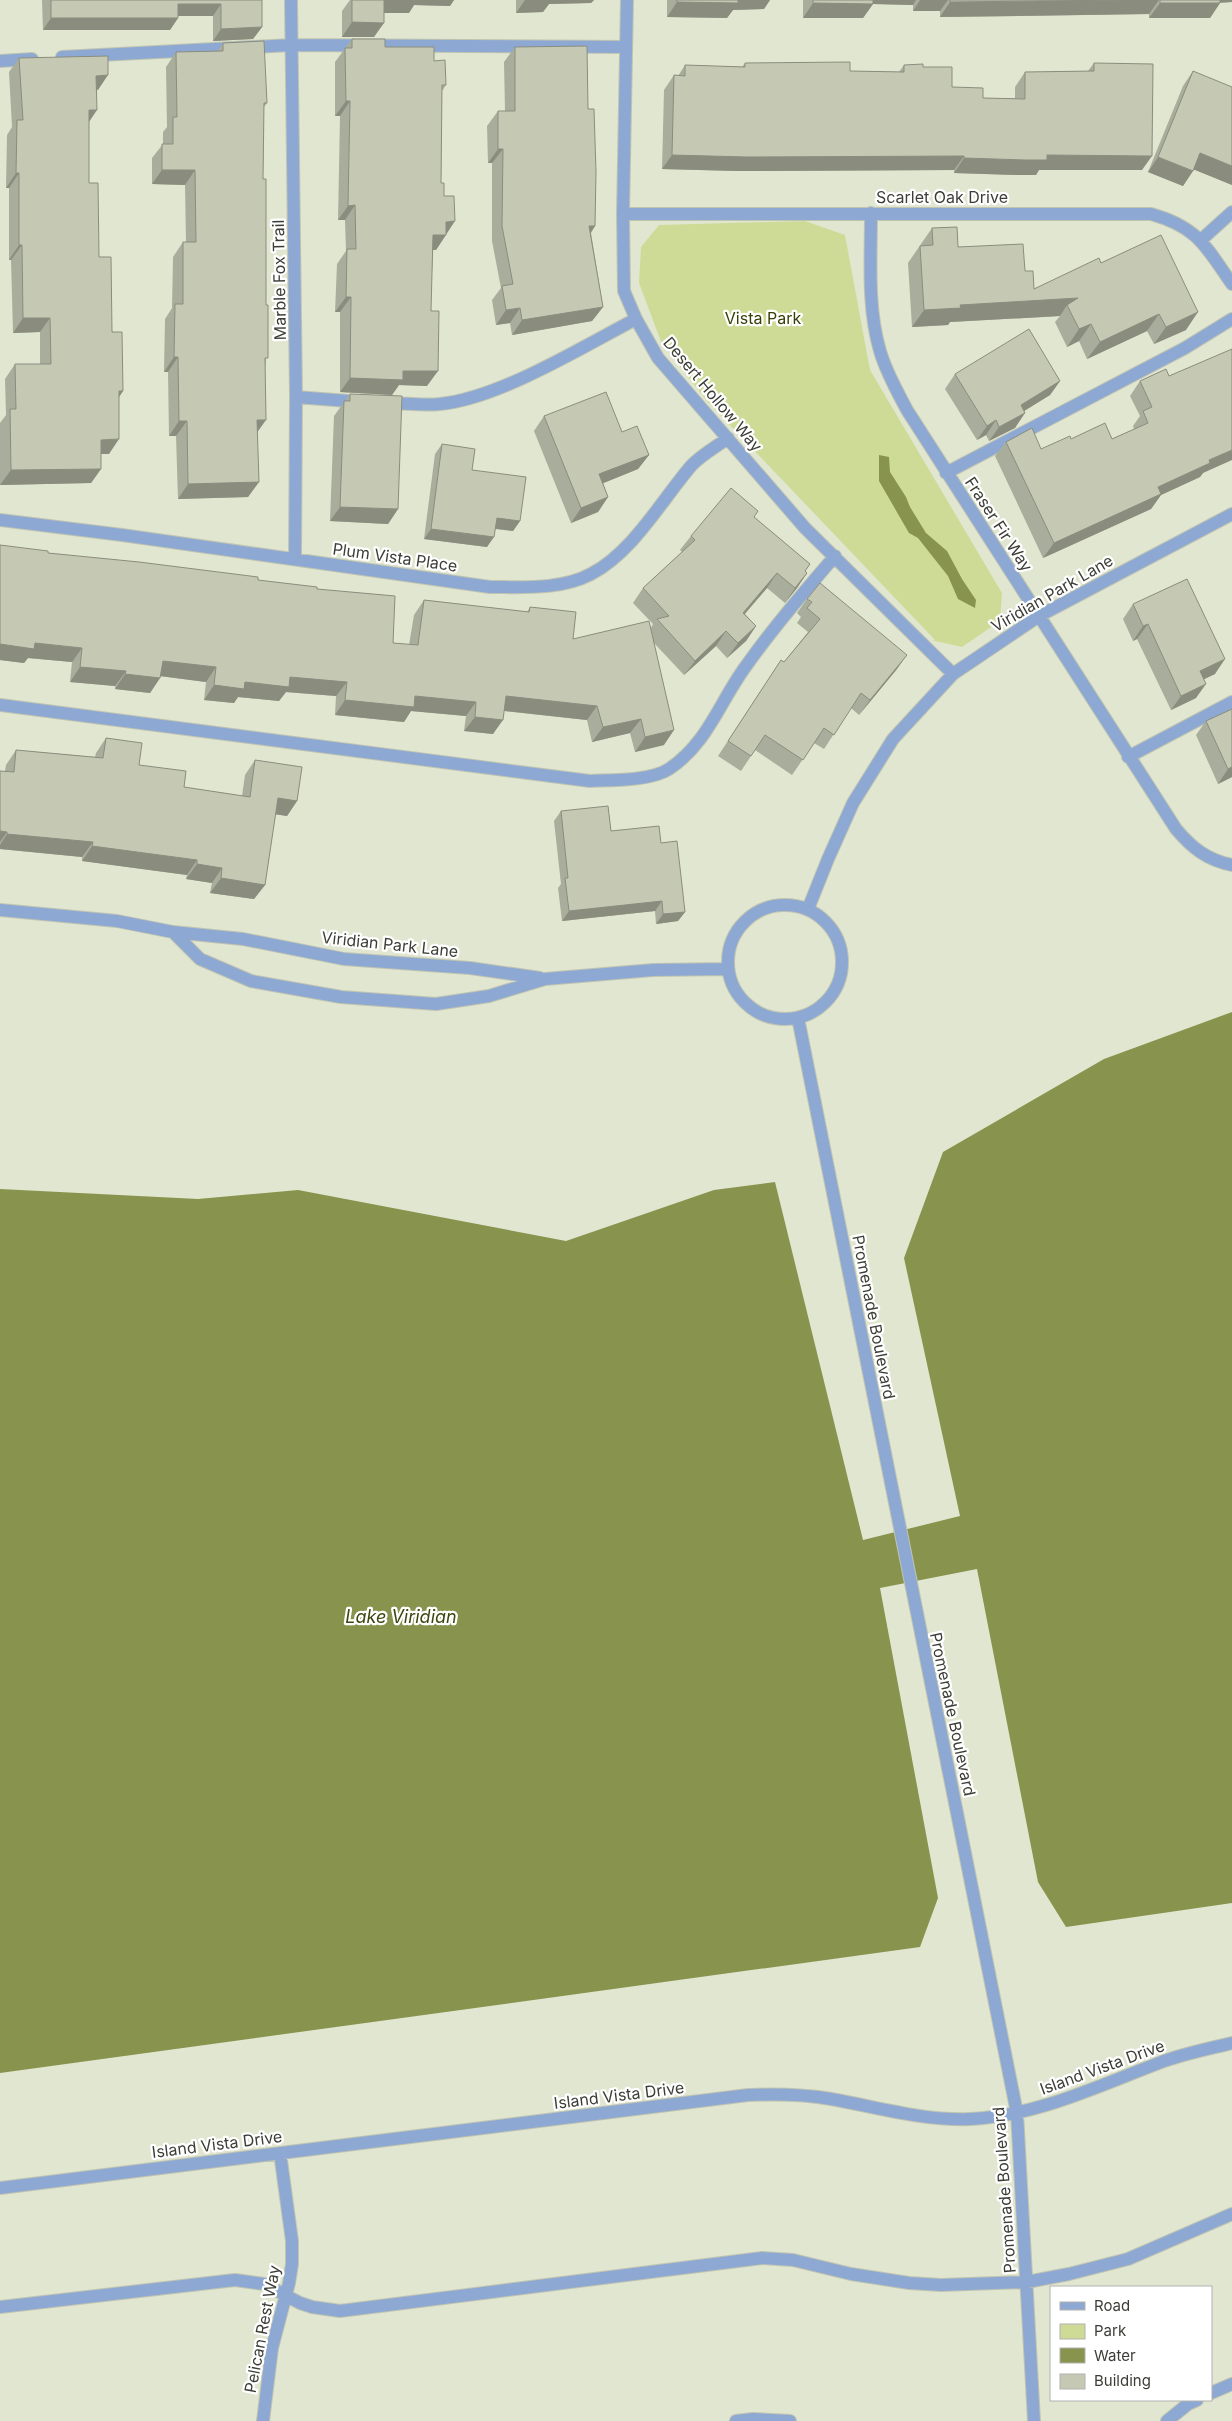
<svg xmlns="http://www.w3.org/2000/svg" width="1232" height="2421" font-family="Inter,sans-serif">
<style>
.green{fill:#cedb96}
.water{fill:#88934d}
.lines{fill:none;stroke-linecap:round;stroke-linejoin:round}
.minor-casing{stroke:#c0c4b1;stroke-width:14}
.minor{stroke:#8da9d3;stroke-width:12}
.wall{fill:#a9ad9b}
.shaded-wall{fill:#8a8d7e}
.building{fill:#c5c9b4;stroke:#8a8d7e}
.labels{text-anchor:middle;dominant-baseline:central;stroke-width:4.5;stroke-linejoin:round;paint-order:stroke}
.street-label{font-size:16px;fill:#3c3e36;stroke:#fff}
.park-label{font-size:16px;fill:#373e06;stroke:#fff}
.water-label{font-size:18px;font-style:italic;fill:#3f4610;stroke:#fff}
</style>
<rect width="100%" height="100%" fill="#e1e6d0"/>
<path class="green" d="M 805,221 L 845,235 L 870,370 L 1002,593 L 1000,621 L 962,647 L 931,640 L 935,640 L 707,401 L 662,344 L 639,283 L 641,247 L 659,225 Z"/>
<path class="water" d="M 879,455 L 889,457 L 890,472 L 906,497 L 910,507 L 926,533 L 947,551 L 962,579 L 976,600 L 975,608 L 958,599 L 948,576 L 918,538 L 909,533 L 879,481 Z
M 1232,1012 L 1232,1903 L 1066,1927 L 1038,1882 L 977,1569 L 880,1588 L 938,1898 L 920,1947 L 0,2073 L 0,1189 L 198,1199 L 298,1190 L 566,1241 L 714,1190 L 775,1182 L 863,1540 L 960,1516 L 904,1258 L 943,1152 L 1104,1059 Z"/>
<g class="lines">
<g class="minor-casing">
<path id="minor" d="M 291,0 L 296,397 L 295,559
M 627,0 L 623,214 L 624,291 L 636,319 L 658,358 L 805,528 L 953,674
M 62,57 L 292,45 L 626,47
M 0,61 L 32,59
M 871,213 C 871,258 867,307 880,351 C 886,372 897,391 907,410 L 1176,829 C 1192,848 1207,860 1232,865
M 623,214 L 1151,214 C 1198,227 1206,247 1232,284
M 1201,240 L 1232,212
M 296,397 L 361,402
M 386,403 C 404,403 423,406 440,404 C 500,398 582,347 636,319
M 946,473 L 1185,348 L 1232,319
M 0,520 L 122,535 L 490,587 C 523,587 561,590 591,574 C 632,553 662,500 691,466 C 701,455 716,447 728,438
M 0,705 L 590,781 C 611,780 651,781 669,769 C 708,743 720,701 746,666 C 773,628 804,592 835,556
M 1128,757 L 1232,702
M728 962a57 57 0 1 1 114 0a57 57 0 1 1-114 0Z
M 808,909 L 828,859 L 853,803 L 893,739 L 953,674 L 1039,616 L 1232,514
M 0,910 L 117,921 L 173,932 L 243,939 L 344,959 L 470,968 L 540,978
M 173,932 L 200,959 L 251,981 L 341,997 L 436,1004 L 489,996 L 545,979 L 653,970 L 728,969
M 798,1018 L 1017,2113 L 1034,2421
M 0,2188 L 748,2095 C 776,2094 803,2094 831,2099 C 877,2107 923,2121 970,2119 C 1036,2116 1098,2086 1159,2063 C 1182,2054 1208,2049 1232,2043
M 0,2307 L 235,2280 L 264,2284 L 300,2303 L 312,2307 L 340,2311 L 762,2258 L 793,2260 L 851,2274 L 909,2283 L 941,2285 L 1027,2282 L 1069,2274 L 1128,2259 L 1232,2214
M 1211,2393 L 1232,2384
M 263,2421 L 272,2348 L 289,2283 L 292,2264 L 292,2241 L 280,2153
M 736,2421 L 753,2419 L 790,2421
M 1167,2421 L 1188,2404 L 1197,2400"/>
</g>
<use href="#minor" class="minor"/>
</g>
<path class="wall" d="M 42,0 L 262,0 L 262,27 L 253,39 L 213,41 L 213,16 L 178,16 L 178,18 L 170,30 L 43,30 Z
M 350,0 L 454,0 L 450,6 L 414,5 L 409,13 L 384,13 L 374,37 L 342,37 L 342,11 Z
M 516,0 L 594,0 L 591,3 L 549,4 L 543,12 L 516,13 Z
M 667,0 L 774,0 L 770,0 L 764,9 L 733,10 L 727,18 L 667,17 Z
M 803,0 L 1232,0 L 1232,2 L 1220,3 L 1210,18 L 1149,18 L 1149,14 L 940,17 L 940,11 L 913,11 L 913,5 L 873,4 L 863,18 L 803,18 Z
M 352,39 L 434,61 L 446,85 L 442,91 L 441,183 L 444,196 L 446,235 L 436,250 L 433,250 L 427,386 L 399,385 L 392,395 L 340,392 L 340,312 L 335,312 L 337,264 L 346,251 L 345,220 L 338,220 L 340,116 L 335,116 L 335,62 Z
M 223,43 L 267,103 L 264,107 L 263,179 L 266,361 L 257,432 L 259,482 L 248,497 L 178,499 L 176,436 L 169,436 L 168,372 L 164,372 L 165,319 L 172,308 L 173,257 L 183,242 L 186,242 L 185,185 L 152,184 L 152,158 L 163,144 L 163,132 L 167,127 L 166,67 L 176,52 L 217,52 Z
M 515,47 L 588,109 L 595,226 L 591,233 L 603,307 L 592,321 L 512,335 L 510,323 L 496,325 L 492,300 L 501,288 L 492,241 L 492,163 L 488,163 L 487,126 L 498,111 L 505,111 L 504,62 Z
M 19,58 L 98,90 L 97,90 L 89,122 L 89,183 L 99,257 L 123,391 L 119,397 L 109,454 L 101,454 L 101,469 L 91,483 L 0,485 L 0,423 L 6,415 L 5,379 L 15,364 L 40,364 L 40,332 L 13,333 L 11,260 L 9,260 L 9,188 L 6,188 L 7,135 L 12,127 L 9,72 Z
M 745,63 L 850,71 L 899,72 L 904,65 L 923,67 L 952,87 L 983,98 L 1015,98 L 1015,87 L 1025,72 L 1088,71 L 1094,63 L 1142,170 L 1039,170 L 1036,175 L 1016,175 L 954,173 L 954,170 L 737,171 L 662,169 L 664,90 L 674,75 L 678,76 L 685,65 L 742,67 Z
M 1193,71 L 1232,185 L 1194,169 L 1183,186 L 1148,172 L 1183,86 Z
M 932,228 L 958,247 L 1025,271 L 1034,289 L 1101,263 L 1186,330 L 1154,344 L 1147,331 L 1087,359 L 1079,341 L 1067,347 L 1055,322 L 1060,316 L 950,322 L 948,325 L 912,327 L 908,263 Z
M 955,374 L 1060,381 L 1050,395 L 1024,411 L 1015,428 L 989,441 L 986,435 L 977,440 L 945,389 Z
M 1140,381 L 1203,473 L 1200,477 L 1161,495 L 1151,509 L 1043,558 L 995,456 L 1006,442 L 1041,449 L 1112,439 L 1134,429 L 1133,426 L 1140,416 L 1130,396 Z
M 350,394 L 398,509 L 388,524 L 330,521 L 334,416 Z
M 544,416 L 622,432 L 649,455 L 638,469 L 603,483 L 608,497 L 598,512 L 571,523 L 534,431 Z
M 442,444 L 472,470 L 520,521 L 513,531 L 495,529 L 487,547 L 424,539 L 435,454 Z
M 754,517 L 810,564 L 805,571 L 807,573 L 797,588 L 785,603 L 767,588 L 745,614 L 756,626 L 746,641 L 727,658 L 716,646 L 684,675 L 654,643 L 664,745 L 635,752 L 630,733 L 592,742 L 587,720 L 504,711 L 493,734 L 464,731 L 466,716 L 411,711 L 404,722 L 335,715 L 336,696 L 286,692 L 279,701 L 238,697 L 234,703 L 204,700 L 206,682 L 160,676 L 160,678 L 150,693 L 115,689 L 115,686 L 70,682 L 72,662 L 28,658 L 24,663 L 0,660 L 0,545 L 48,553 L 258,580 L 317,589 L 393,643 L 409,645 L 414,615 L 424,600 L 527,612 L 530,607 L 573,639 L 651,628 L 653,624 L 633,603 L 643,588 L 682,552 L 680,550 L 691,536 Z
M 807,599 L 897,669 L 859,715 L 851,708 L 824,749 L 814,743 L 792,775 L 755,750 L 741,771 L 718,756 L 781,660 L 784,662 L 808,632 L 797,623 L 801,617 L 797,613 Z
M 1133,604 L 1215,674 L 1204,679 L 1196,698 L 1171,710 L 1137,639 L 1133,641 L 1123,619 Z
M 1232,709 L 1232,777 L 1218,784 L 1196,735 L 1206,721 Z
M 106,738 L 139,765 L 184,787 L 242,796 L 245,775 L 255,760 L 297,801 L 287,816 L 275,814 L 265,885 L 254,899 L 210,893 L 212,883 L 186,879 L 187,875 L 82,861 L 82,857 L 0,849 L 0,771 L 5,771 L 6,765 L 16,750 L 95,757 L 96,753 Z
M 561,811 L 611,831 L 661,843 L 685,912 L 678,921 L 656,924 L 655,911 L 562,921 L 558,888 L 561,884 L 554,821 Z"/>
<path class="shaded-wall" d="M 383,0 L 454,0 L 450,6 L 414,5 L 409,13 L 374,13 Z
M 525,0 L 594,0 L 591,3 L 549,4 L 543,12 L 516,13 Z
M 734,0 L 774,0 L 770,0 L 764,9 L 733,10 L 727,18 L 667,17 L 677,2 Z
M 866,0 L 916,0 L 913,5 L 873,4 L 863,18 L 803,18 L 813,3 Z
M 920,0 L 948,0 L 940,11 L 913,11 Z
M 1129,0 L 1159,0 L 1149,14 L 940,17 L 950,2 Z
M 1212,0 L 1232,0 L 1232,2 L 1210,3 Z
M 1160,3 L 1220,3 L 1210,18 L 1149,18 Z
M 178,4 L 221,4 L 213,16 L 170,16 Z
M 51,18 L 178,18 L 170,30 L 43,30 Z
M 352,22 L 384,23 L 374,37 L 342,37 Z
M 262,27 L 253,39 L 213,41 L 221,29 Z
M 108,75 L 98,90 L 86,90 L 96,76 Z
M 346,101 L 350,101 L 340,116 L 335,116 Z
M 89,110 L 97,110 L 87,125 Z
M 498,149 L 503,149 L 492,163 L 488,163 Z
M 1200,153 L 1232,166 L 1232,185 L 1190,168 Z
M 672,155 L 964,156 L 954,170 L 737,171 L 662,169 Z
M 1047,155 L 1152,156 L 1142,170 L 1039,170 L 1036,175 L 1016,175 L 954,173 L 964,158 Z
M 1158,157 L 1193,171 L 1183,186 L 1148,172 Z
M 162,170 L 195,170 L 185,185 L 152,184 Z
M 16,173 L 19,173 L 9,188 L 6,188 Z
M 355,205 L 345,220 L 338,220 L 348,206 Z
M 455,221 L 436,250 L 423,250 L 433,235 L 446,222 Z
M 589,226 L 595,226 L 585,241 Z
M 19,245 L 22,245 L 11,260 L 9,260 Z
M 346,297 L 351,297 L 340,312 L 335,312 Z
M 1078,298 L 1067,305 L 1060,316 L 950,322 L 948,325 L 912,327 L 924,310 L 960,305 Z
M 603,307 L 592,321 L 512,335 L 522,320 Z
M 520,308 L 510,323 L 496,325 L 506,310 Z
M 1198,312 L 1186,330 L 1154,344 L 1166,327 Z
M 1159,314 L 1147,331 L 1087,359 L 1100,342 Z
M 23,318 L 50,318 L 40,332 L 13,333 Z
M 1091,324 L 1079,341 L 1067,347 L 1079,329 Z
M 174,357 L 178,357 L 168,372 L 164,372 Z
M 403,371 L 438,371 L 427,386 L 399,385 L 392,395 L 340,392 L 350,378 Z
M 1060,381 L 1050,395 L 1011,419 L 1021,405 Z
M 119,391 L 123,391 L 113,406 Z
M 1025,413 L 1015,428 L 989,441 L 999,427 Z
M 257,420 L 266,420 L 256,434 Z
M 996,420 L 986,435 L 977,440 L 987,426 Z
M 179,421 L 187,421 L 176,436 L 169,436 Z
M 119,439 L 109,454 L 91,454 L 101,440 Z
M 1232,450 L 1232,460 L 1203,473 L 1200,477 L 1161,495 L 1151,509 L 1043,558 L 1054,543 L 1209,460 Z
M 649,455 L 638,469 L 589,489 L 599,474 Z
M 101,469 L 91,483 L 0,485 L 11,470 Z
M 259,482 L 248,497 L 178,499 L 188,484 Z
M 608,497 L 598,512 L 571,523 L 581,508 Z
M 340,507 L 398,509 L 388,524 L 330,521 Z
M 497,518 L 520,521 L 513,531 L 490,528 Z
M 431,529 L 494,537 L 487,547 L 424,539 Z
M 777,573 L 767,588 L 733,627 L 743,613 Z
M 807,573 L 797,588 L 785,603 L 795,588 Z
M 1148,624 L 1137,639 L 1133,641 L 1143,626 Z
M 756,626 L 746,641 L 727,658 L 738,643 Z
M 726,631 L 716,646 L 684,675 L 695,661 Z
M 35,643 L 82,648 L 72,662 L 28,658 L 24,663 L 0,660 L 0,644 Z
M 907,655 L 897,669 L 859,715 L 870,700 Z
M 1225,659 L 1215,674 L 1190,686 L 1200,671 Z
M 163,661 L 216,667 L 206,682 L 152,675 Z
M 80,667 L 126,671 L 115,686 L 70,682 Z
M 125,674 L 160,678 L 150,693 L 115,689 Z
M 290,677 L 347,682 L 336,696 L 286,692 L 279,701 L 238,697 L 234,703 L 204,700 L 214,685 Z
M 1206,684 L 1196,698 L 1171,710 L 1181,696 Z
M 415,696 L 476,702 L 466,716 L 411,711 L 404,722 L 335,715 L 345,700 Z
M 506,696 L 597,706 L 587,720 L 496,710 Z
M 475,717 L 503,720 L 493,734 L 464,731 Z
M 641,719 L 630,733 L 592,742 L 603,727 Z
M 674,730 L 664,745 L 635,752 L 645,737 Z
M 1232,767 L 1232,777 L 1218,784 L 1228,769 Z
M 278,798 L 297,801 L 287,816 L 267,813 Z
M 0,831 L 7,832 L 0,842 Z
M 7,834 L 93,842 L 82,857 L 0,849 L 0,845 Z
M 92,846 L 197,860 L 187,875 L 82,861 Z
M 197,864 L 222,868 L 212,883 L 186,879 Z
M 221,878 L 265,885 L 254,899 L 210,893 Z
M 662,901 L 655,911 L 562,921 L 569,911 Z
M 685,912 L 678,921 L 656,924 L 663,914 Z"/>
<path class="building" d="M 51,0 L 262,0 L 262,27 L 221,29 L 221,4 L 178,4 L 178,18 L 51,18 Z
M 352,0 L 384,0 L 384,23 L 352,22 Z
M 677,0 L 738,0 L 738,3 L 677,2 Z
M 813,0 L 873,0 L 873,4 L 813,3 Z
M 950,0 L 1129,0 L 950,2 Z
M 1160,0 L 1220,0 L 1220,3 L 1160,3 Z
M 352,39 L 385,39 L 385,47 L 434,47 L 434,61 L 445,60 L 446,85 L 442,85 L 441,183 L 444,183 L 444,196 L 454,196 L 455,221 L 446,222 L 446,235 L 433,235 L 431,311 L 439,311 L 438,371 L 403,371 L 403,380 L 350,378 L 351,297 L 346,297 L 347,249 L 356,249 L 355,205 L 348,206 L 350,101 L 346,101 L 345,48 L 352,48 Z
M 264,41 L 267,103 L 264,103 L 263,179 L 266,179 L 266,305 L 268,305 L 268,358 L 265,358 L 266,420 L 257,420 L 259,482 L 188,484 L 187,421 L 179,421 L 178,357 L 174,357 L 175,304 L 183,304 L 183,242 L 196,242 L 195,170 L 162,170 L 162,144 L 173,144 L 173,117 L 177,117 L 176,52 L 223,51 L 223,43 Z
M 587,46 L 588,109 L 594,109 L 596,172 L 595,226 L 589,226 L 603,307 L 522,320 L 520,308 L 506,310 L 502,286 L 513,284 L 502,226 L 503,149 L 498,149 L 498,111 L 515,111 L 515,47 Z
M 108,56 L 108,75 L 96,76 L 97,110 L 89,110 L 89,183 L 98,183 L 99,257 L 111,257 L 112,332 L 122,332 L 123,391 L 119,391 L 119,439 L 101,440 L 101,469 L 11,470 L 10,409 L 16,409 L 15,364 L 51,364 L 50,318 L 23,318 L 22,245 L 19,245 L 19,173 L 16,173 L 17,120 L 23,120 L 19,58 Z
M 850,62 L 850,71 L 904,72 L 904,65 L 923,64 L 923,67 L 952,67 L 952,87 L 983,88 L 983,98 L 1025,99 L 1025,72 L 1094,71 L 1094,63 L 1153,64 L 1152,156 L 1047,155 L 1047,160 L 1026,160 L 964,158 L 964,156 L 747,157 L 672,155 L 674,75 L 685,76 L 685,65 L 745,67 L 745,63 Z
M 1193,71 L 1232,87 L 1232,166 L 1200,153 L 1193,171 L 1158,157 Z
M 957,227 L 958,247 L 1023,244 L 1025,271 L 1033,271 L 1034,289 L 1099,258 L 1101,263 L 1161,235 L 1198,312 L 1166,327 L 1159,314 L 1100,342 L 1091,324 L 1079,329 L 1067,305 L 1078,298 L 960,305 L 961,308 L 924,310 L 920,246 L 933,245 L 932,228 Z
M 1029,329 L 1060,381 L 1021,405 L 1025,413 L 999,427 L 996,420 L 987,426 L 955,374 Z
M 1232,349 L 1232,450 L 1209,460 L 1210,463 L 1158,487 L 1161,494 L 1054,543 L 1006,442 L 1032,428 L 1041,449 L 1070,436 L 1071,439 L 1105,423 L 1112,439 L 1148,423 L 1143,411 L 1152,407 L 1140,381 L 1166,369 L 1169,376 Z
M 606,392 L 622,432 L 637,426 L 649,455 L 599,474 L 608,497 L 581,508 L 544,416 Z
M 350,394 L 402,396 L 398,509 L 340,507 L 344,401 L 350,401 Z
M 442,444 L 475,449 L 472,470 L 526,477 L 520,521 L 497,518 L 494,537 L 431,529 Z
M 731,488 L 758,511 L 754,517 L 810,564 L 805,571 L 807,573 L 795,588 L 777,573 L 743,613 L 756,626 L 738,643 L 726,631 L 695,661 L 657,619 L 669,616 L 643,588 L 695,540 L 691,536 Z
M 0,545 L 48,551 L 48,553 L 139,562 L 258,577 L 258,580 L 317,587 L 317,589 L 395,596 L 393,643 L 418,645 L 424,600 L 529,612 L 530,607 L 576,612 L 573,639 L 649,621 L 674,730 L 645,737 L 641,719 L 603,727 L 597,706 L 506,696 L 503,720 L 475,717 L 476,702 L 415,696 L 414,707 L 345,700 L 347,682 L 290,677 L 289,687 L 245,682 L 244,689 L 214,685 L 216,667 L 163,661 L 160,678 L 125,674 L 126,671 L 80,667 L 82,648 L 35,643 L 34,649 L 0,644 Z
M 1187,579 L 1225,659 L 1200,671 L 1206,684 L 1181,696 L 1148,624 L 1143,626 L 1133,604 Z
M 820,583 L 907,655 L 870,700 L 861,693 L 834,735 L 824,728 L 803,760 L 765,735 L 751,756 L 728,741 L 781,660 L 784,662 L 820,619 L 807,608 L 812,602 L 807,599 Z
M 1232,709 L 1232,767 L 1228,769 L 1206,721 Z
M 106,738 L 142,743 L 139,765 L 186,771 L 184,787 L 250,797 L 255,760 L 302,767 L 297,801 L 278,798 L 265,885 L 221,878 L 222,868 L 197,864 L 197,860 L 92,846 L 93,842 L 7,834 L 7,832 L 0,831 L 0,771 L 14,772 L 16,750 L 103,758 Z
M 608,806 L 611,831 L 659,826 L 661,843 L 677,841 L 685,912 L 663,914 L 662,901 L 569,911 L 565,878 L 568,878 L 561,811 Z"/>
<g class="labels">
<g class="street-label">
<text x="942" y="197">Scarlet Oak Drive</text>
<text transform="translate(279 280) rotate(-91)">Marble Fox Trail</text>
<text transform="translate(713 394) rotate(50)">Desert Hollow Way</text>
<text transform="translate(999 524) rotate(57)">Fraser Fir Way</text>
<text transform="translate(395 557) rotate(8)">Plum Vista Place</text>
<text transform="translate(1052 593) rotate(-30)">Viridian Park Lane</text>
<text transform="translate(390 944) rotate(6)">Viridian Park Lane</text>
<text transform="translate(874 1317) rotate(79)">Promenade Boulevard</text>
<text transform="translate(953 1714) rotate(78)">Promenade Boulevard</text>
<text transform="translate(1102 2067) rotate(-20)">Island Vista Drive</text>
<text transform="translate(619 2095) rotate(-7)">Island Vista Drive</text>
<text transform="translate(217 2144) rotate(-7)">Island Vista Drive</text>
<text transform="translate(1004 2190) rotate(-94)">Promenade Boulevard</text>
<text transform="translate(262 2329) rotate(-79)">Pelican Rest Way</text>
</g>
<g class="park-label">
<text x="763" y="318">Vista Park</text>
</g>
<g class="water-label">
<text x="401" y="1616">Lake Viridian</text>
</g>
</g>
<rect x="1050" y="2286" width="162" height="115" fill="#ffffff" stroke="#b1b2af"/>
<rect x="1060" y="2302" width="25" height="8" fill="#8da9d3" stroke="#b1b2af"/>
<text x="1094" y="2311" font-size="15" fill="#3c3e36">Road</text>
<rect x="1060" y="2324" width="25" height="15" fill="#cedb96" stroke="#b1b2af"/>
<text x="1094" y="2336" font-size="15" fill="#3c3e36">Park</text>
<rect x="1060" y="2348" width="25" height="15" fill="#88934d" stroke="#b1b2af"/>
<text x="1094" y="2361" font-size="15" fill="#3c3e36">Water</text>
<rect x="1060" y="2374" width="25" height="15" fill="#c5c9b4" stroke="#b1b2af"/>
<text x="1094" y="2386" font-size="15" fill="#3c3e36">Building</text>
</svg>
